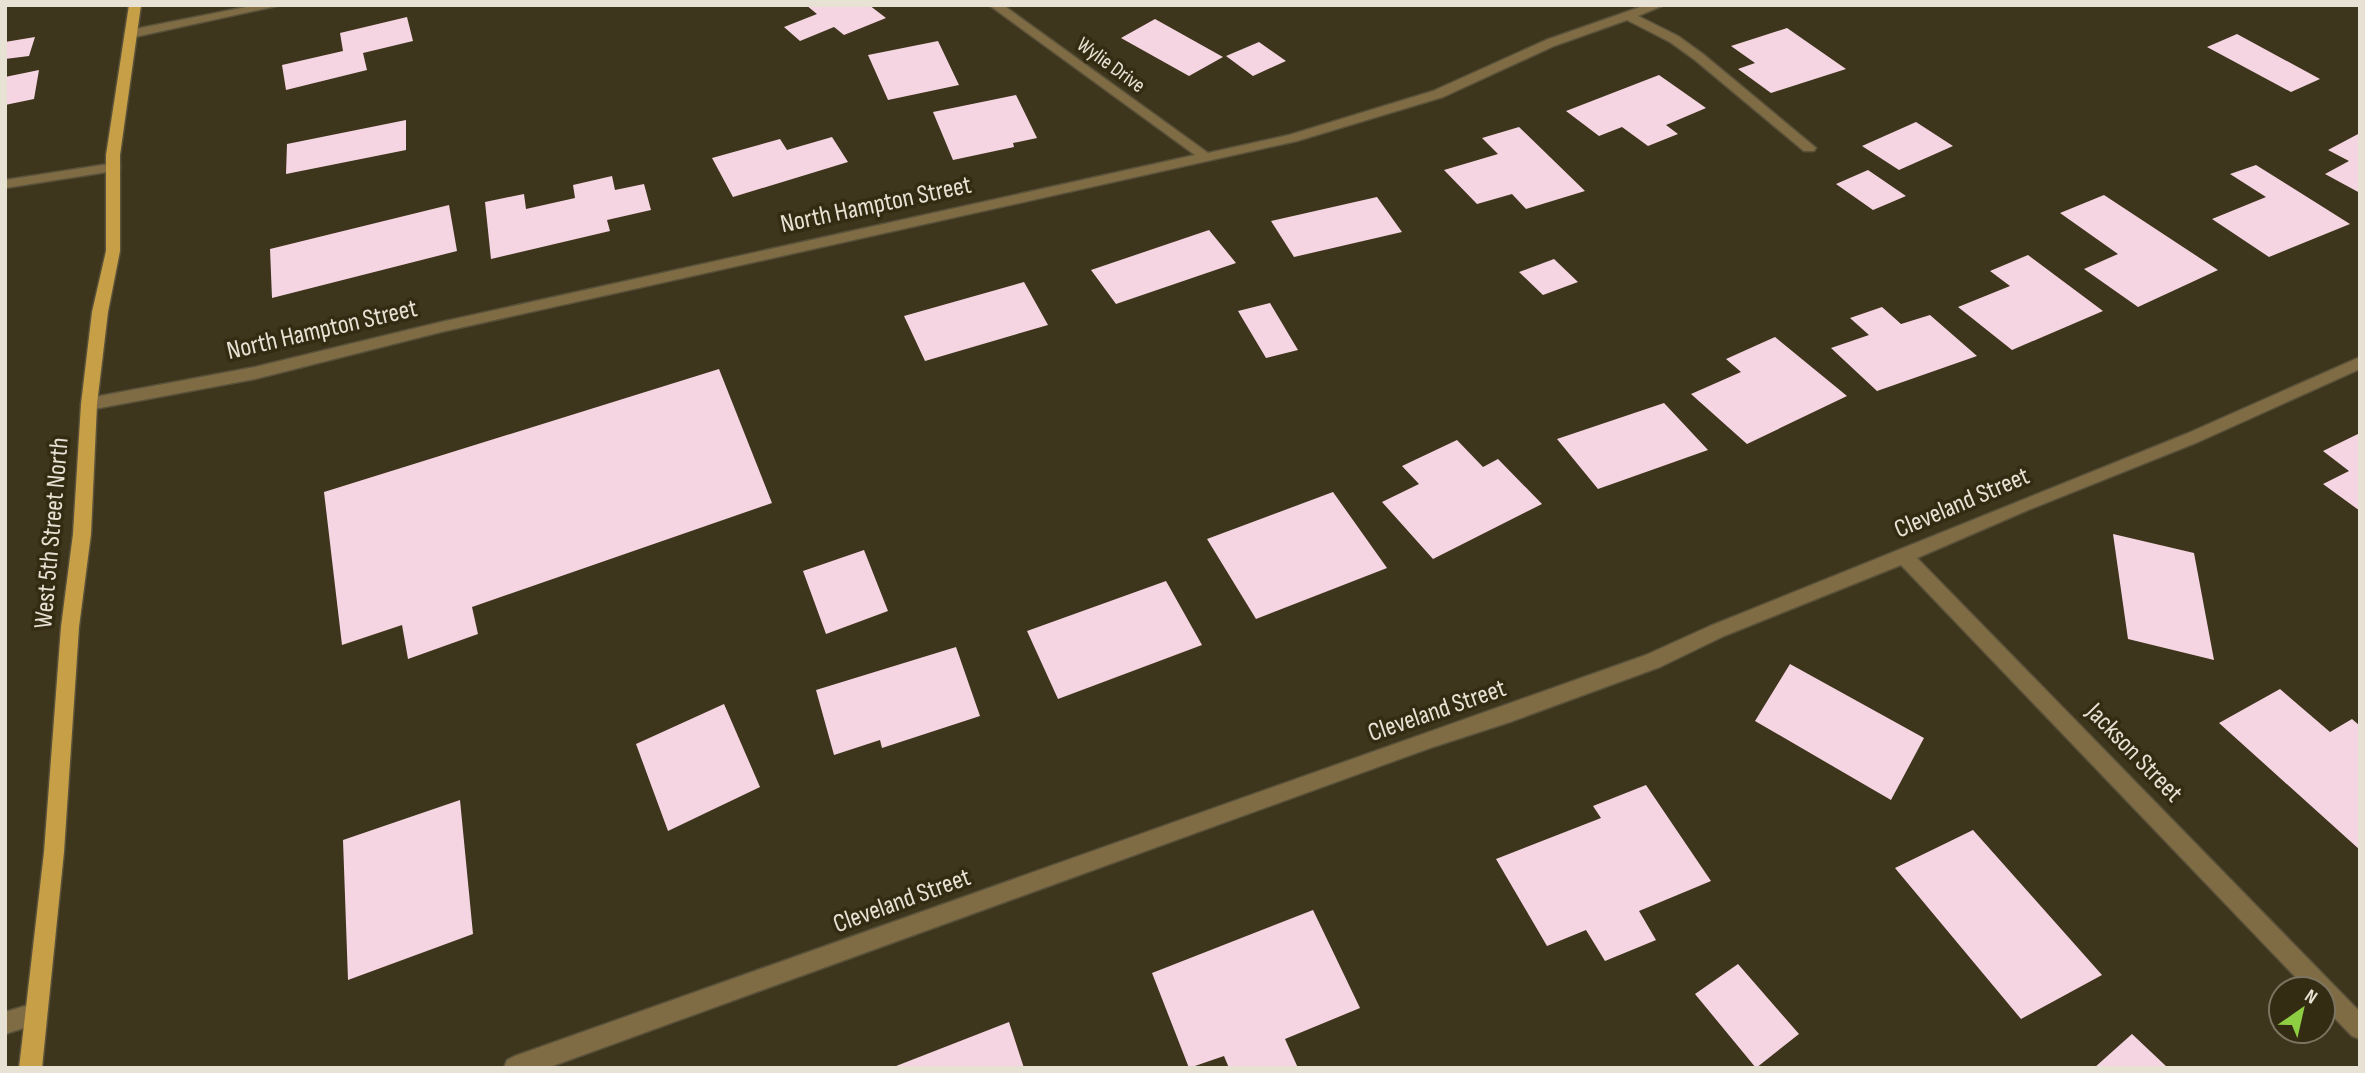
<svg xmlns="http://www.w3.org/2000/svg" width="2365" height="1073" font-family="'Sofia Sans Condensed',sans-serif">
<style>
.building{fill:#f6d5e2}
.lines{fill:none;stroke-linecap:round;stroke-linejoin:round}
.minor-casing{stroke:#59513a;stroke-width:3}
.major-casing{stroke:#59513a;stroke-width:3}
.minor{fill:#7f6c44;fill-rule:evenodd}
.major{fill:#c69f46;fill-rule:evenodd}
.labels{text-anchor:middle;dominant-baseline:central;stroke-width:7;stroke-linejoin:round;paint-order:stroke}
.far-street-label{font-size:21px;fill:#e8e2d4;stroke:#342b13}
.street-label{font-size:26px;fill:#e8e2d4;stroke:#342b13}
</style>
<rect width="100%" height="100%" fill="#3e351d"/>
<path class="building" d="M 806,5 L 869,5 L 886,18 L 844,35 L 834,27 L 800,41 L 784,27 L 817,14 Z
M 407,17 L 413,41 L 363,53 L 367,70 L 286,90 L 282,65 L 343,51 L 340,33 Z
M 1155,19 L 1223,57 L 1189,76 L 1121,38 Z
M 1787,28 L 1846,69 L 1771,93 L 1738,69 L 1755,63 L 1731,46 Z
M 2237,34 L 2320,79 L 2291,92 L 2207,47 Z
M 35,37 L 29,56 L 5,59 L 5,42 Z
M 938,41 L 959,85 L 888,100 L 868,55 Z
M 1259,42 L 1286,61 L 1253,76 L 1226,56 Z
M 39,70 L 34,99 L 5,105 L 5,77 Z
M 1659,75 L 1706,108 L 1666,125 L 1678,134 L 1648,146 L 1622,127 L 1599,136 L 1566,111 Z
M 1016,95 L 1037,138 L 1013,143 L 1014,147 L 953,160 L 933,112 Z
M 406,120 L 406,150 L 286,174 L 287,144 Z
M 1916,122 L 1953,146 L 1899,170 L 1862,146 Z
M 1519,127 L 1585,191 L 1526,209 L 1512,194 L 1477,204 L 1444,170 L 1498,154 L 1482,138 Z
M 2360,133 L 2360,193 L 2325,174 L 2349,161 L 2328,150 Z
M 832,137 L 848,162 L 733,197 L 712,158 L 780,139 L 787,150 Z
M 2256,165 L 2350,224 L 2269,257 L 2212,219 L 2266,197 L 2230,174 Z
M 1868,170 L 1906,196 L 1873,210 L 1836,184 Z
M 612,176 L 615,190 L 644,184 L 651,210 L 607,220 L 610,231 L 491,259 L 485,202 L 524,194 L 526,209 L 575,198 L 573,185 Z
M 2104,195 L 2218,270 L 2138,307 L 2084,269 L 2118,254 L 2060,213 Z
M 1377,197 L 1402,232 L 1294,257 L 1271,221 Z
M 449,205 L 457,251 L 272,298 L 270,249 Z
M 1209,230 L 1236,263 L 1116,304 L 1091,270 Z
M 2028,255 L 2103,311 L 2012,350 L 1958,307 L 2010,286 L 1990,271 Z
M 1554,259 L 1578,282 L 1543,295 L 1519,272 Z
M 1024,282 L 1048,325 L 925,361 L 904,316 Z
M 1270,303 L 1298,350 L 1266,358 L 1238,311 Z
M 1882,307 L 1901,324 L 1930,315 L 1977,356 L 1877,391 L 1831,348 L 1869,335 L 1850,318 Z
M 1775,337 L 1847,396 L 1747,444 L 1691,394 L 1741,372 L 1726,359 Z
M 719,369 L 772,503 L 472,607 L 478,634 L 408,659 L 402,625 L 342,645 L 324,492 Z
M 1664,403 L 1708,450 L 1598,489 L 1557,439 Z
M 2360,433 L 2360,511 L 2323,484 L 2349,471 L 2323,451 Z
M 1457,440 L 1483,467 L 1498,459 L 1542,504 L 1433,559 L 1382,502 L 1419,484 L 1402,466 Z
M 1333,492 L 1387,568 L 1256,619 L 1207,539 Z
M 2113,534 L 2194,553 L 2214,660 L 2128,639 Z
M 864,550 L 888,611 L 826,634 L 803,571 Z
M 1166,581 L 1202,645 L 1058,699 L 1027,631 Z
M 956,647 L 980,716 L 882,748 L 880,740 L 834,755 L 816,690 Z
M 1790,664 L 1924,738 L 1891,800 L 1755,721 Z
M 2280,689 L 2330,732 L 2352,719 L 2360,726 L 2360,850 L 2219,723 Z
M 724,704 L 760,787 L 668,831 L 636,744 Z
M 1646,785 L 1711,881 L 1639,911 L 1656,940 L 1605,961 L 1586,930 L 1547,946 L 1496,859 L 1601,818 L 1593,806 Z
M 460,800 L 473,934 L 348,980 L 343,840 Z
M 1973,830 L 2102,975 L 2021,1019 L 1895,868 Z
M 1313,910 L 1360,1008 L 1285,1039 L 1298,1068 L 1229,1068 L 1224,1056 L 1189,1068 L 1152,973 Z
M 1738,964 L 1799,1034 L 1756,1068 L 1695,994 Z
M 1009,1022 L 1024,1068 L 891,1068 Z
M 2132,1034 L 2168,1068 L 2094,1068 Z"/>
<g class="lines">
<g class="minor-casing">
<path id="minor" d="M 256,5 L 281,5 L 130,38 L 124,34 L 130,30 Z
M 989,5 L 1003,5 L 1208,153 L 1289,135 L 1433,91 L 1546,40 L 1646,5 L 1664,5 L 1638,16 L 1678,36 L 1703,54 L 1816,148 L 1814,151 L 1804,151 L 1695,60 L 1670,42 L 1627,20 L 1554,46 L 1443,97 L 1297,141 L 441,332 L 255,379 L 89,410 L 81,404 L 89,398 L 255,367 L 441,322 L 1195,155 Z
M 115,163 L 120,164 L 120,170 L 5,188 L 5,180 Z
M 2360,357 L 2360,369 L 2198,442 L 2028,510 L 1917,558 L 2360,1012 L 2360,1039 L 2352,1036 L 2323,1006 L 2323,989 L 2307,989 L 1901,565 L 1724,636 L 1660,667 L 1510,722 L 1430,748 L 547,1068 L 504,1068 L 507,1060 L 515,1056 L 1646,655 L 1710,626 L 2186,434 Z
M 35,1003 L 43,1006 L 46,1014 L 43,1022 L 5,1034 L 5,1012 Z"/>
</g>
<g class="major-casing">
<path id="major" d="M 129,5 L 141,5 L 120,155 L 120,251 L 108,312 L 97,404 L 91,534 L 79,627 L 64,852 L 42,1068 L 19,1068 L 44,852 L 61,627 L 73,534 L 81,404 L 92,312 L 106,251 L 106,155 Z"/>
</g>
<use href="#minor" class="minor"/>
<use href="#major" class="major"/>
</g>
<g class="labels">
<g class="far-street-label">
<text transform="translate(1111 65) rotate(36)">Wylie Drive</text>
</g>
<g class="street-label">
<text transform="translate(876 205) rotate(-12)">North Hampton Street</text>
<text transform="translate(322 330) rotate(-13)">North Hampton Street</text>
<text transform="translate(1962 503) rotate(-23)">Cleveland Street</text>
<text transform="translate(52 533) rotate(-85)">West 5th Street North</text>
<text transform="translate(1437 711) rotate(-19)">Cleveland Street</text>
<text transform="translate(2134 753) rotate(46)">Jackson Street</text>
<text transform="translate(902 901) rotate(-20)">Cleveland Street</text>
</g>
</g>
<rect width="2365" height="1073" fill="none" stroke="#e8e2d4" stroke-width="14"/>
<g transform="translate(2302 1010) rotate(34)"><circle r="33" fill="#342b13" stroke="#7c7460" stroke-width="2"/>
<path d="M0-5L12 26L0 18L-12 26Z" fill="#8ece43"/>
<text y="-10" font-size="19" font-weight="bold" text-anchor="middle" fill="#e8e2d4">N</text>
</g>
</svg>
